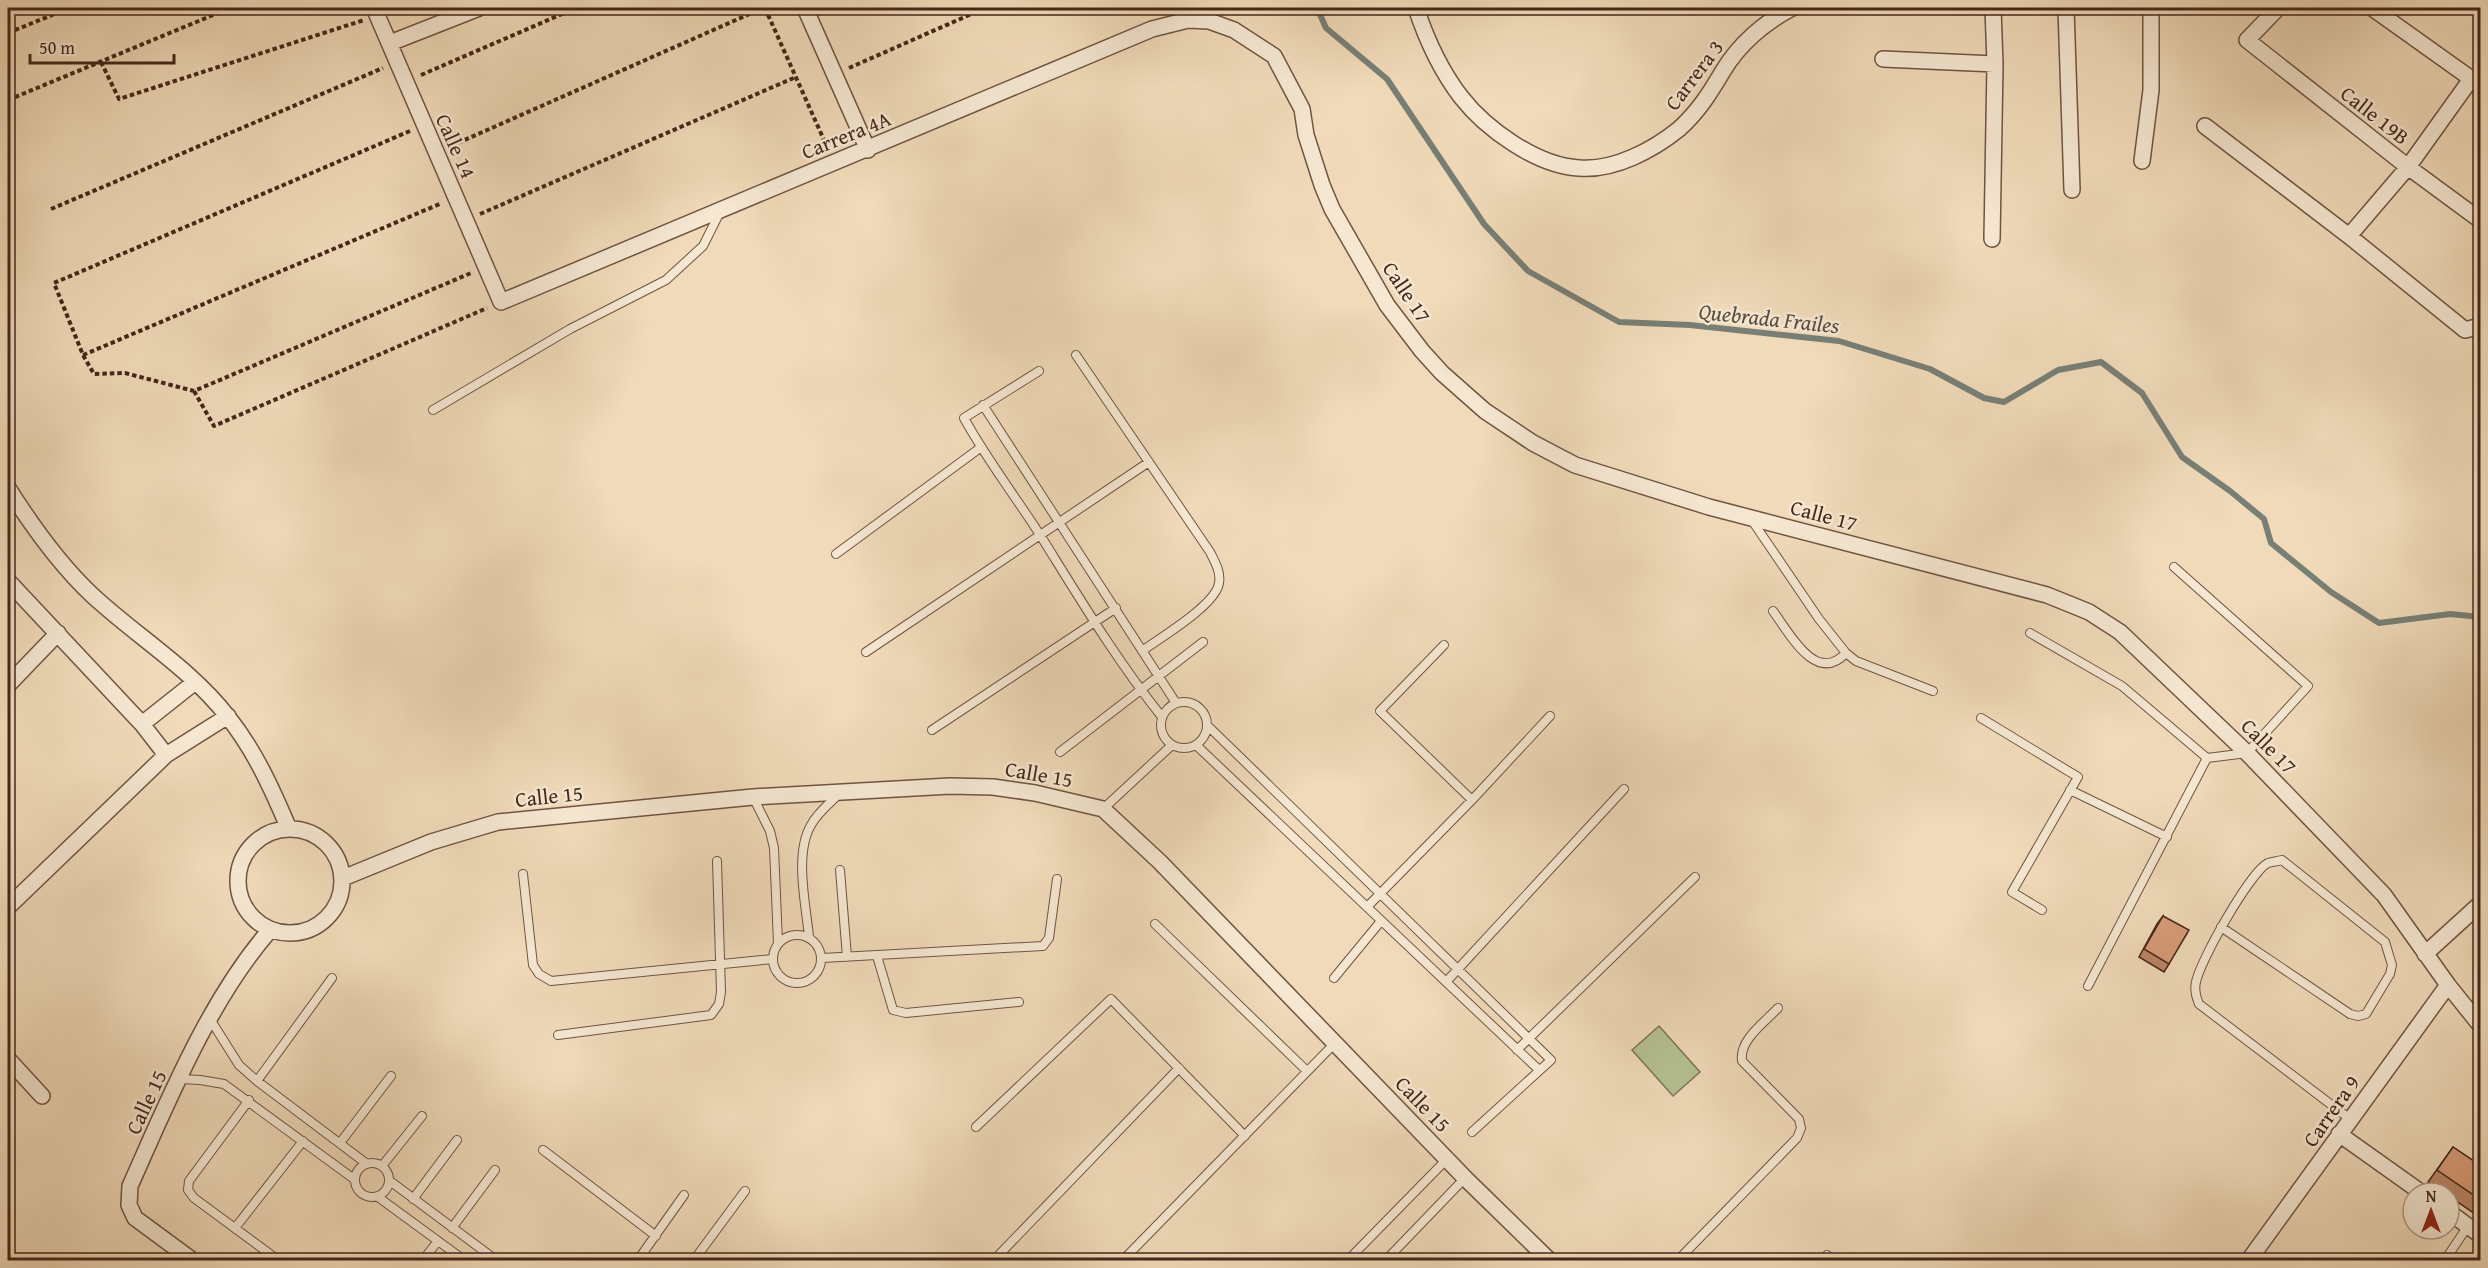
<svg xmlns="http://www.w3.org/2000/svg" width="2488" height="1268" font-family="'Gentium Book Plus',serif">
<style>
.green{fill:#b5c193;stroke:#7d7456;stroke-width:1.5}
.lines{fill:none;stroke-linecap:round;stroke-linejoin:round}
.stream{stroke:#787f75;stroke-width:6}
.lane-casing{stroke:#705441;stroke-width:10}
.street-casing{stroke:#705441;stroke-width:18}
.path{stroke:#452719;stroke-width:4;stroke-dasharray:4.5 3;stroke-linecap:butt}
.lane{stroke:#f5e7d2;stroke-width:8}
.street{stroke:#f5e7d2;stroke-width:15}
.wall{fill:#ba8668;stroke:#452719;stroke-width:1.5}
.building{fill:#d89c79;stroke:#452719;stroke-width:1.5}
.labels{text-anchor:middle;dominant-baseline:central;stroke-width:5;stroke-linejoin:round;paint-order:stroke}
.street-label{font-size:21px;fill:#452719;stroke:#f5e7d2}
.water-label{font-size:22px;font-style:italic;fill:#5a4c3f;stroke:#f5e7d2}
</style>
<rect width="100%" height="100%" fill="#f0dab9"/>
<filter id="stains"><feTurbulence type="fractalNoise" baseFrequency=".00333" numOctaves="4"/><feColorMatrix values="0 0 0 0 .2 0 0 0 0 .09 0 0 0 0 .02 0 0 0 .5 -.17"/></filter>
<radialGradient id="worn" r=".72"><stop offset=".6" stop-color="#630" stop-opacity="0"/><stop offset="1" stop-color="#630" stop-opacity=".3"/></radialGradient>
<path class="green" d="M 1659,1026 L 1700,1072 L 1673,1096 L 1632,1050 Z"/>
<g class="lines">
<path class="stream" d="M 1317,8 L 1326,28 L 1387,79 L 1484,224 L 1528,271 L 1619,322 L 1690,325 L 1839,341 L 1930,369 L 1984,398 L 2004,402 L 2058,370 L 2101,362 L 2142,393 L 2182,457 L 2230,491 L 2264,519 L 2271,543 L 2331,592 L 2379,623 L 2450,614 L 2480,617"/>
<g class="lane-casing">
<path id="lane" d="M 1076,355 L 1210,552 C 1215,562 1221,572 1219,583 C 1216,605 1160,638 1142,651
M 1039,371 L 964,418 C 987,460 1016,497 1042,538 C 1080,599 1117,661 1162,717
M 983,405 L 1176,703
M 433,410 L 570,329 L 666,280 L 703,246 L 720,212
M 1751,519 L 1819,619 L 1846,653 L 1856,661 L 1933,691
M 836,554 L 980,448
M 1773,611 C 1790,634 1816,685 1846,653
M 2030,633 L 2122,686 L 2207,758 L 2247,753 L 2308,686 L 2174,567
M 1444,645 L 1380,711 L 1472,800
M 866,652 L 1149,462
M1161 725a23 23 0 1 1 46 0a23 23 0 1 1-46 0Z
M 1981,718 L 2078,777 L 2012,892 L 2042,910
M 1208,726 L 1551,1060 L 1472,1132
M 932,730 L 1116,608
M 1196,745 L 1539,1070
M 1060,752 L 1203,642
M 2070,790 L 2167,837
M 753,797 L 770,831 L 774,848 L 778,943
M 1103,809 L 1172,745
M 840,870 L 847,957
M 523,874 L 533,965 L 539,974 L 551,981 L 773,959
M 1367,907 L 1472,800 L 1550,716
M 1155,924 L 1307,1071
M 2221,927 L 2350,1014 L 2358,1016 L 2366,1014 L 2390,974 L 2392,965 L 2385,942 L 2282,860 C 2278,861 2272,862 2268,863 C 2250,872 2200,961 2196,982 C 2194,990 2196,997 2199,1004 L 2350,1119
M773 959a24 24 0 1 1 48 0a24 24 0 1 1-48 0Z
M 809,937 C 806,905 794,854 811,825 C 817,813 830,803 839,794
M 877,956 L 893,1010 L 906,1013 L 1019,1002
M 822,958 L 1043,946 L 1049,938 L 1057,879
M 1334,978 L 1381,921
M 1446,982 L 1624,789
M 2088,986 L 2207,758
M 210,1019 L 239,1065 L 257,1081 L 367,1164
M 558,1035 L 711,1015 L 719,1004 L 721,992 L 717,861
M 1517,1050 L 1695,877
M 180,1079 L 200,1080 L 224,1084 L 354,1179
M 257,1081 L 332,978
M 249,1100 L 189,1181 L 188,1190 L 194,1198 L 278,1260
M 976,1127 L 1111,999 L 1245,1136
M 340,1143 L 391,1076
M 543,1150 L 656,1236
M355 1180a17 17 0 1 1 34 0a17 17 0 1 1-34 0Z
M 382,1166 L 422,1116
M 390,1181 L 496,1260
M 378,1197 L 464,1260
M 413,1199 L 457,1140
M 235,1228 L 303,1141
M 452,1228 L 495,1170
M 1827,1255 L 1832,1260
M 423,1260 L 438,1241
M 638,1260 L 684,1195
M 694,1260 L 745,1191
M 994,1260 L 1179,1068
M 1123,1260 L 1335,1043
M 1348,1260 L 1447,1159
M 1386,1260 L 1465,1178
M 1678,1260 L 1797,1138 L 1801,1128 L 1799,1119 L 1742,1061 C 1739,1040 1764,1023 1778,1008
M 2445,1260 L 2468,1226"/>
</g>
<g class="street-casing">
<path id="street" d="M 374,8 L 501,302 L 1152,29 L 1188,20 L 1209,21 L 1234,30 L 1274,56 L 1302,109 L 1306,135 L 1322,185 L 1332,209 L 1387,305 L 1422,351 L 1442,373 L 1485,411 L 1533,443 L 1575,465 L 1709,507 L 2047,595 L 2089,612 L 2120,632 L 2247,753 L 2384,895 L 2448,985 L 2480,1025
M 805,8 L 868,150
M 1416,8 C 1426,38 1441,71 1461,97 C 1486,129 1537,166 1579,168 C 1614,171 1653,150 1679,129 C 1698,112 1710,93 1723,71 C 1739,44 1765,22 1792,8
M 2066,8 L 2072,190
M 2278,8 L 2247,40 L 2408,167 L 2480,220
M 2372,8 L 2480,85
M 390,43 L 479,8
M 1883,59 L 1995,64
M 2205,126 L 2349,236 L 2408,167 L 2471,79
M 2142,161 L 2151,90 L 2151,8
M 2349,236 L 2465,330 L 2480,326
M 1992,239 L 1995,64 L 1993,8
M 8,488 C 32,526 59,564 92,595 C 136,636 191,669 228,717 C 255,751 272,789 289,829
M 8,581 L 142,724 L 166,755 L 8,907
M 8,685 L 58,633
M 142,724 L 195,682
M 166,755 L 228,716
M238 881a52 52 0 1 1 104 0a52 52 0 1 1-104 0Z
M 343,878 L 431,842 L 498,822 L 753,797 L 950,786 L 993,787 L 1035,793 L 1103,809 L 1160,862 L 1465,1178 L 1549,1260
M 2425,954 L 2480,904
M 8,1059 L 42,1096
M 2339,1134 L 2422,1193
M 2449,1212 L 2480,1235
M 192,1260 L 135,1218 L 129,1205 L 130,1186 C 168,1101 209,1000 270,930
M 2249,1260 L 2448,985"/>
</g>
<path class="path" d="M 765,8 L 828,149
M 8,33 L 69,8
M 101,62 L 119,99 L 364,20
M 849,68 L 985,8
M 421,75 L 576,8
M 8,100 L 230,8
M 410,131 L 54,283 L 83,355 L 94,374 L 125,373 L 194,391 L 471,273
M 451,146 L 763,8
M 51,209 L 383,68
M 480,214 L 796,77
M 83,355 L 442,203
M 194,391 L 214,426 L 487,308"/>
<use href="#lane" class="lane"/>
<use href="#street" class="street"/>
</g>
<path class="wall" d="M 2163,916 L 2169,964 L 2164,972 L 2139,957 L 2157,924 Z
M 2453,1147 L 2481,1166 L 2481,1218 L 2449,1196 L 2449,1193 L 2445,1193 L 2428,1182 Z"/>
<path class="building" d="M 2163,916 L 2189,930 L 2169,964 L 2144,949 Z
M 2453,1147 L 2481,1166 L 2481,1200 L 2437,1170 Z"/>
<g class="labels">
<g class="street-label">
<text transform="translate(1694 75) rotate(-53)">Carrera 3</text>
<text transform="translate(2375 115) rotate(38)">Calle 19B</text>
<text transform="translate(846 135) rotate(-22)">Carrera 4A</text>
<text transform="translate(456 146) rotate(66)">Calle 14</text>
<text transform="translate(1407 292) rotate(56)">Calle 17</text>
<text transform="translate(1824 515) rotate(15)">Calle 17</text>
<text transform="translate(2269 746) rotate(45)">Calle 17</text>
<text transform="translate(1039 774) rotate(10)">Calle 15</text>
<text transform="translate(549 796) rotate(-6)">Calle 15</text>
<text transform="translate(146 1102) rotate(-65)">Calle 15</text>
<text transform="translate(1423 1104) rotate(46)">Calle 15</text>
<text transform="translate(2331 1111) rotate(-55)">Carrera 9</text>
</g>
<g class="water-label">
<text transform="translate(1769 318) rotate(6)">Quebrada Frailes</text>
</g>
</g>
<rect width="2488" height="1268" fill="none" stroke="#f0dab9" stroke-width="30"/>
<rect x="9" y="9" width="2470" height="1250" fill="none" stroke="#452719" stroke-width="3"/>
<rect x="15" y="15" width="2458" height="1238" fill="none" stroke="#452719" stroke-width="1.5"/>
<g transform="translate(2431 1211)"><circle r="28" fill="#f5e7d2" stroke="#af9a88" stroke-width="1.5"/>
<path d="M0-4.5L10 22L0 15L-10 22Z" fill="#8f2418"/>
<text y="-9" font-size="16" font-weight="bold" text-anchor="middle" fill="#452719">N</text>
</g>
<path d="M30 54v9h144v-9" fill="none" stroke="#452719" stroke-width="3"/>
<text x="39" y="54" font-size="18" fill="#452719" stroke="#f5e7d2" stroke-width="4.5" paint-order="stroke">50 m</text>
<rect width="100%" height="100%" filter="url(#stains)"/>
<rect width="100%" height="100%" fill="url(#worn)"/>
</svg>
